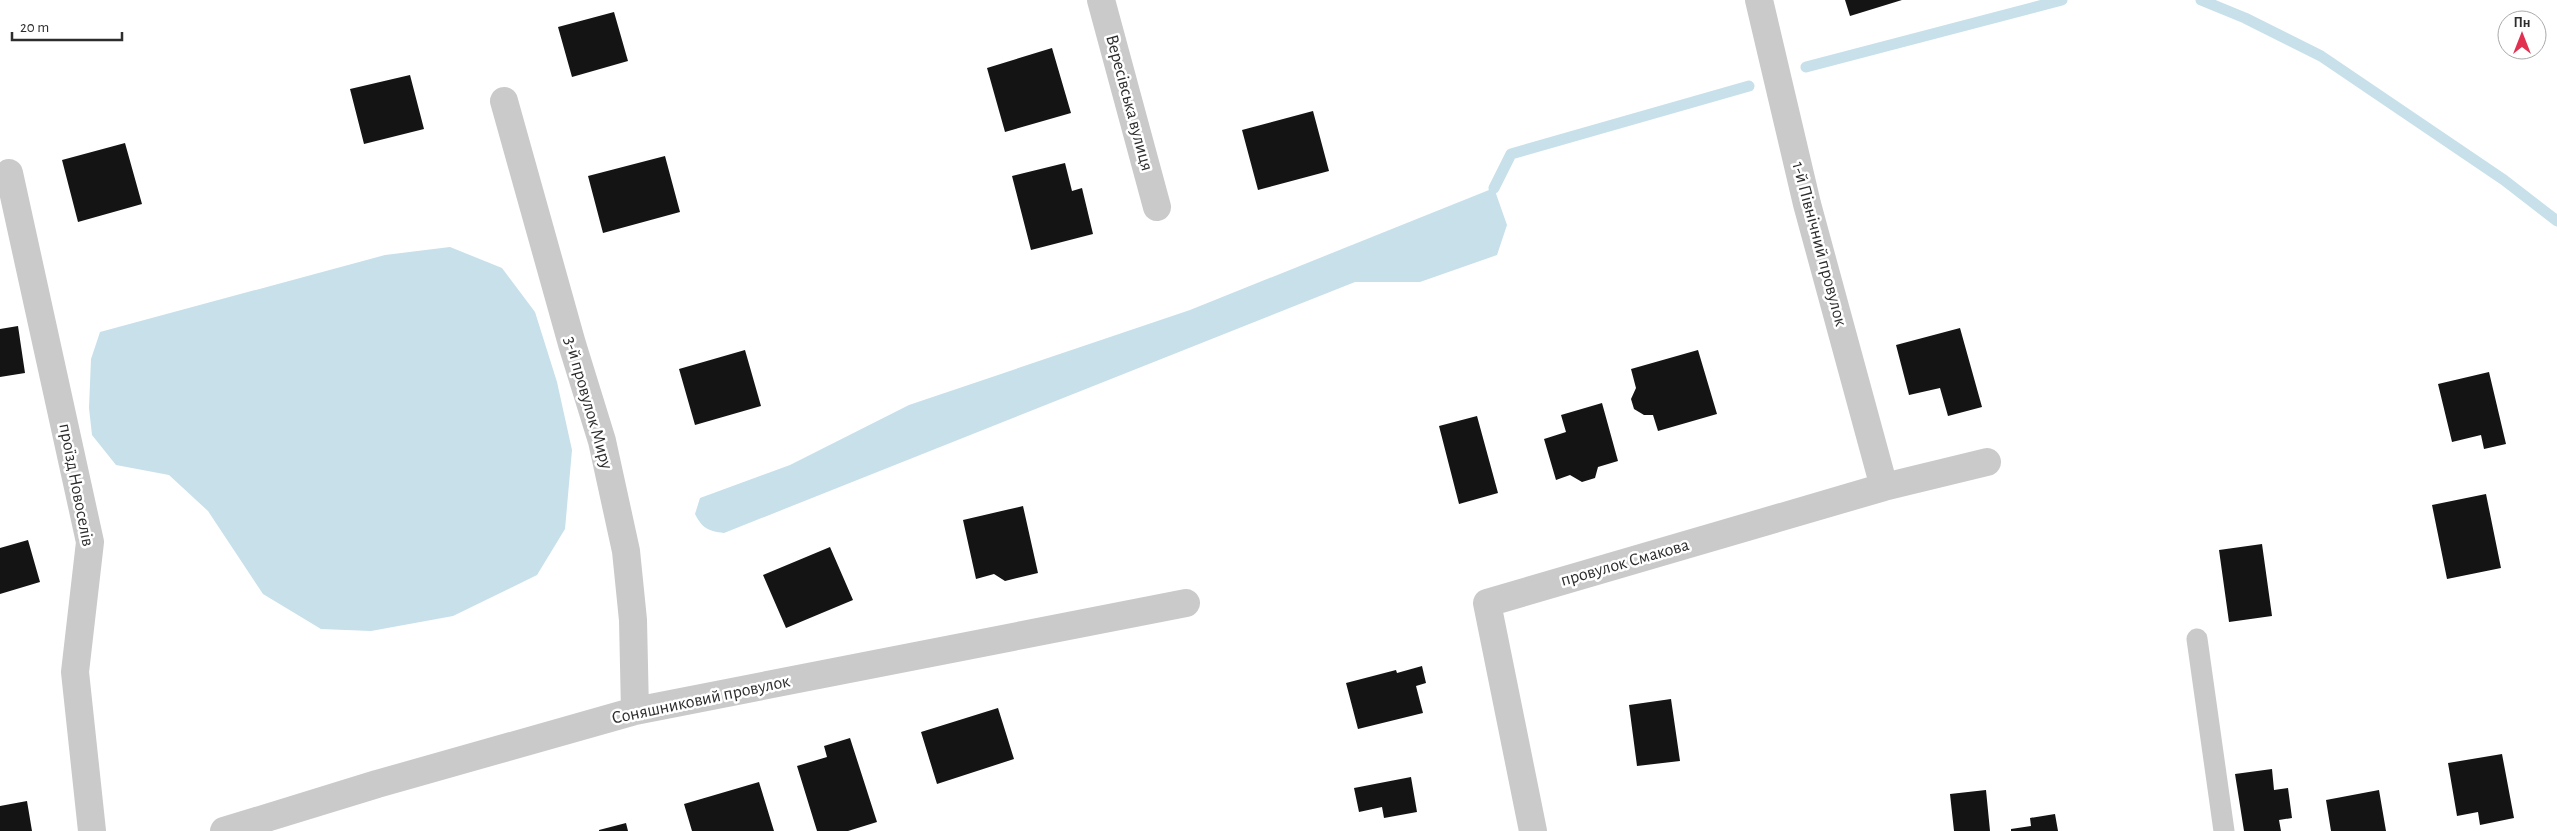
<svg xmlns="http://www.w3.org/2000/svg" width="2557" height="831" font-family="'Alegreya Sans',sans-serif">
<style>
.water{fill:#c7e0ea}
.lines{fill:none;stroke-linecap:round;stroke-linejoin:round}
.stream{stroke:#c7e0ea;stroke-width:11}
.building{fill:#141414}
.lane{stroke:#cacaca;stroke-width:21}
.street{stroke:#cacaca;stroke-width:28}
.labels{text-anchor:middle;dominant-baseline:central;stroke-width:5;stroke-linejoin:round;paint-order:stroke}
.street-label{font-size:18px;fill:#2d2d2d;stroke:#fff}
</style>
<rect width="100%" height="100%" fill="#fff"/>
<path class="water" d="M 1494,188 L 1507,225 L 1497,255 L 1420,282 L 1355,282 L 724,533 C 708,531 702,528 695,514 L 700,498 L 790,465 L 909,405 L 1190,310 Z
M 450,247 L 502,268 L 535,312 L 557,382 L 572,450 L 565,529 L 537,575 L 453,616 L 371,631 L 321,629 L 263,594 L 208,511 L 169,475 L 116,465 L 92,435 L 89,408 L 91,359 L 100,332 L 385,255 Z"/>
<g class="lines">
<path class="stream" d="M 2201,0 L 2245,18 L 2321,56 L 2504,180 L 2557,221
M 1806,67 L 2062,0
M 1494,188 L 1511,154 L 1749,86"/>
</g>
<path class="building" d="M 1845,0 L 1902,0 L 1850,16 Z
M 614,12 L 628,61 L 572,77 L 558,27 Z
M 1052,48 L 1071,113 L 1005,132 L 987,68 Z
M 410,75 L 424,129 L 364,144 L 350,89 Z
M 1313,111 L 1329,171 L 1258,190 L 1242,130 Z
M 125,143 L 142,204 L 78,222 L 62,160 Z
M 665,156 L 680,212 L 603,233 L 588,176 Z
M 1065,163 L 1072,191 L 1082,188 L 1093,234 L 1031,250 L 1012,176 Z
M 18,326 L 25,373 L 0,377 L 0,329 Z
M 1960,328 L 1982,407 L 1948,416 L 1940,388 L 1909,395 L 1896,345 Z
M 745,350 L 761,406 L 695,425 L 679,369 Z
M 1698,350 L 1717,414 L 1658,431 L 1653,415 L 1644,415 L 1634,409 L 1631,399 L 1636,388 L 1631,369 Z
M 2489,372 L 2506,444 L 2484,449 L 2481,435 L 2452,442 L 2438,384 Z
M 1602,403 L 1618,461 L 1598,467 L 1595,478 L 1582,482 L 1570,475 L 1556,480 L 1544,439 L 1566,432 L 1561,415 Z
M 1477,416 L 1498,493 L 1459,504 L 1439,426 Z
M 2486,494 L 2501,568 L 2447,579 L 2432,505 Z
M 1023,506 L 1038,573 L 1005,581 L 994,574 L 976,579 L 963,520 Z
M 28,540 L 40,582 L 0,594 L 0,548 Z
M 2262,544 L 2272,616 L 2229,622 L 2219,550 Z
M 830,547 L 853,600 L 786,628 L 763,575 Z
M 1422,666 L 1426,683 L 1416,686 L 1423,713 L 1358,729 L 1346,683 L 1396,670 L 1397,673 Z
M 1671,699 L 1680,761 L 1637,766 L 1629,705 Z
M 998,708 L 1014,759 L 937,784 L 921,732 Z
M 850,738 L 877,822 L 848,831 L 817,831 L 797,766 L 827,757 L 824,746 Z
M 2502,754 L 2514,818 L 2480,825 L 2478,812 L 2457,816 L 2448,763 Z
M 2272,769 L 2274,790 L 2288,788 L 2292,818 L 2279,820 L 2281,831 L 2244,831 L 2235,774 Z
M 1411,777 L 1417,812 L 1384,818 L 1382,807 L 1359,812 L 1354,788 Z
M 759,782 L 774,831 L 692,831 L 684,804 Z
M 1986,790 L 1990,831 L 1954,831 L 1950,794 Z
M 2379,790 L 2386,831 L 2331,831 L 2326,800 Z
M 27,801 L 32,831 L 0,831 L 0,806 Z
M 2055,814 L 2058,831 L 2011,831 L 2011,829 L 2031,826 L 2030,818 Z
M 626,823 L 628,831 L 599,831 L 599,830 Z"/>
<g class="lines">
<path class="lane" d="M 2197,639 L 2224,831"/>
<path class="street" d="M 1101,0 L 1157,207
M 1759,0 L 1807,204 L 1884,487
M 504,101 L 572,344 L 602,441 L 626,551 L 633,620 L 635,711
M 9,173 L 90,542 L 75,672 L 92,831
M 224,831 L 377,784 L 635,711 L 1186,603
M 1533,831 L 1487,603 L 1884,487 L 1987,462"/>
</g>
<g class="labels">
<g class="street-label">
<text transform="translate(1129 103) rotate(75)">Вересівська вулиця</text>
<text transform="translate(1819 244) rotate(75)">1-й Північний провулок</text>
<text transform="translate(588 403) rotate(74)">3-й провулок Миру</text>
<text transform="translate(76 485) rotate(79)">проїзд Новоселів</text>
<text transform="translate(1625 563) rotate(-16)">провулок Смакова</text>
<text transform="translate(701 700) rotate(-12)">Соняшниковий провулок</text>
</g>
</g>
<g transform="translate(2522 35)"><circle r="24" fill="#ffffff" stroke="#ababab"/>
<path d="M0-4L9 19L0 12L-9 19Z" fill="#e23150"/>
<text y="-8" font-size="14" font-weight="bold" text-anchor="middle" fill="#2d2d2d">Пн</text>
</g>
<path d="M12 32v8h110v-8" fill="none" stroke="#2d2d2d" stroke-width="2.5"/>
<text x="20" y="32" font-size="15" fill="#2d2d2d" stroke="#ffffff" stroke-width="4" paint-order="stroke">20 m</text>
</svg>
